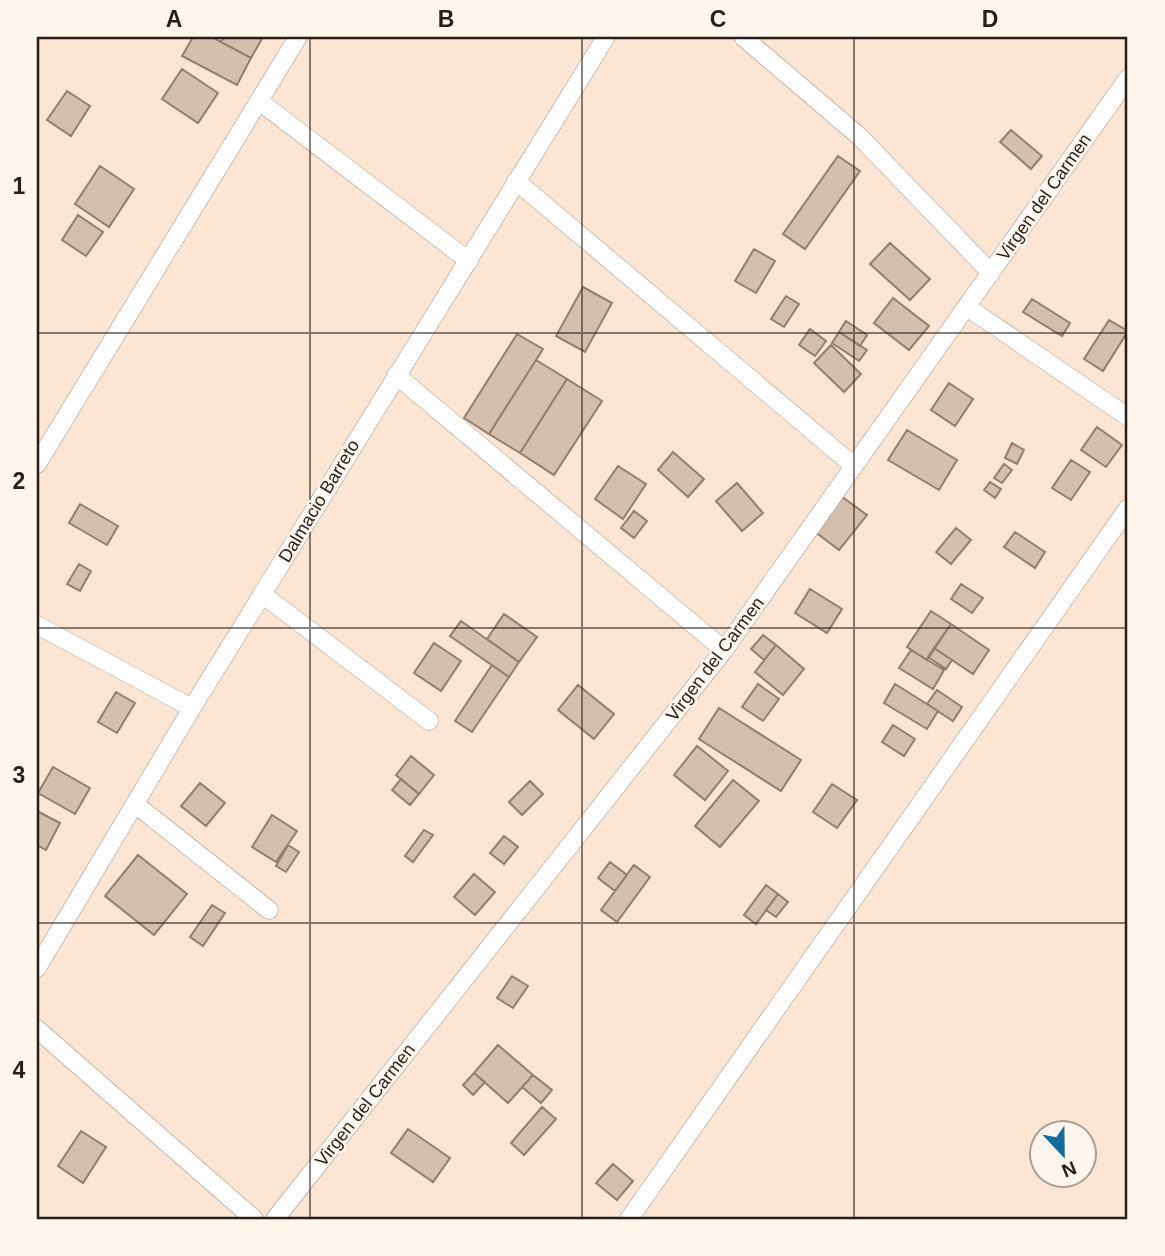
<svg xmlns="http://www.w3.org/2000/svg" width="1165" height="1256" font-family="Helvetica,sans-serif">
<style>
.building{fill:#d4beac;stroke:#937e6e;stroke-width:2}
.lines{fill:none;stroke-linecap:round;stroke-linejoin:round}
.minor-casing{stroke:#a79180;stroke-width:19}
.minor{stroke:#fff;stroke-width:18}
.grid{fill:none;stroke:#261e17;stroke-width:2;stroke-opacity:0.55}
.labels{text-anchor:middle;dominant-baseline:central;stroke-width:5;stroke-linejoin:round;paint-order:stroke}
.street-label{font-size:18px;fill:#261e17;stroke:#fef5ed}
.neatline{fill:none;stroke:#261e17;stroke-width:2.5}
.grid-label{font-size:23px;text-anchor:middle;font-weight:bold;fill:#261e17}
</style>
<rect width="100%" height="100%" fill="#fce5d2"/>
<path class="building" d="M 193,37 L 212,37 L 251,58 L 237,85 L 182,56 Z
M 224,37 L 263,37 L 251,58 L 221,42 Z
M 182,69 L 218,93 L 198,123 L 162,99 Z
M 67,91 L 90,106 L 71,136 L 47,120 Z
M 1011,130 L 1042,156 L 1031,169 L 1000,142 Z
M 838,156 L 860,171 L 805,249 L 783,234 Z
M 100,166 L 134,189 L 109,227 L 75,204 Z
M 78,215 L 103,232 L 86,256 L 62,240 Z
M 890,243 L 930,279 L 910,300 L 870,264 Z
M 754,249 L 775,261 L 756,293 L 735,281 Z
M 583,287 L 612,303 L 585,352 L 556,336 Z
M 786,296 L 799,304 L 784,327 L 771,319 Z
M 893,298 L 929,326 L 909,350 L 874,323 Z
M 1032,299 L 1070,323 L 1062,336 L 1023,312 Z
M 1109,320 L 1128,331 L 1103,371 L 1084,359 Z
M 846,321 L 867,335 L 860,346 L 839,332 Z
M 810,329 L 826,341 L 815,356 L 799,345 Z
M 839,332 L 867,350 L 859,361 L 832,343 Z
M 517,334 L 543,349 L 489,434 L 464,418 Z
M 831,345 L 861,374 L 844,392 L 814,363 Z
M 536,360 L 567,379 L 520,453 L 489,434 Z
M 567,379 L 602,401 L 554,475 L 520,453 Z
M 949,383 L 973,399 L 955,426 L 931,410 Z
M 1097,427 L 1122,445 L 1106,467 L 1081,450 Z
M 907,430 L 957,460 L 939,490 L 888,460 Z
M 1012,443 L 1024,450 L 1017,464 L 1005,458 Z
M 673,452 L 704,479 L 688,497 L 658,470 Z
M 1071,460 L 1090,472 L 1071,500 L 1052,488 Z
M 1004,464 L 1012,470 L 1002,483 L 994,478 Z
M 618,466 L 646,484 L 623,519 L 595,499 Z
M 990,482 L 1001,489 L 995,498 L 984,490 Z
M 737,483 L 763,513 L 742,531 L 716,501 Z
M 841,496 L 867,515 L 839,550 L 814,531 Z
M 80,504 L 118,526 L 107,545 L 69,523 Z
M 634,511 L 647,521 L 634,538 L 621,528 Z
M 956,528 L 971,540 L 951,564 L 936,552 Z
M 1015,532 L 1045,552 L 1035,568 L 1004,547 Z
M 79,564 L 91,571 L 80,591 L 67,584 Z
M 961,584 L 983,598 L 972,613 L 951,599 Z
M 810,589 L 842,609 L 827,633 L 795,613 Z
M 931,611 L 951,624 L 927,660 L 907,647 Z
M 504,614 L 537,637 L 519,662 L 487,639 Z
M 461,621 L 519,662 L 509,677 L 450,636 Z
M 951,624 L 989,650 L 973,674 L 934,648 Z
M 763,635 L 776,645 L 764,660 L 751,649 Z
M 434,643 L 461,661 L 441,691 L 414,673 Z
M 776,645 L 804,669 L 783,695 L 755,672 Z
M 934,648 L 952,660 L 946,669 L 928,657 Z
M 911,650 L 944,670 L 933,689 L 899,668 Z
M 492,665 L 509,677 L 472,732 L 455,721 Z
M 758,684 L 779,699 L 763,721 L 742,707 Z
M 895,684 L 938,711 L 927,729 L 884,703 Z
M 578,685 L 614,714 L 594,739 L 558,710 Z
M 937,690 L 962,707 L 953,721 L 927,704 Z
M 116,692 L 135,703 L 117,733 L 98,722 Z
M 719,708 L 801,760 L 781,791 L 699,739 Z
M 893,725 L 915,739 L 904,756 L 882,742 Z
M 697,746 L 728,771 L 705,800 L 674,775 Z
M 411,756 L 434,775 L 419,794 L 396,775 Z
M 53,767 L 90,788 L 75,814 L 38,793 Z
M 401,779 L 419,794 L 410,805 L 392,790 Z
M 733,780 L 759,801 L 720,847 L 695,826 Z
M 530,781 L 543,794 L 522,815 L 509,802 Z
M 200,783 L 225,803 L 206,826 L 181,806 Z
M 832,784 L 857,800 L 837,828 L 813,812 Z
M 37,811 L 60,823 L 46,850 L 37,845 Z
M 272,815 L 297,831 L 276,862 L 252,847 Z
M 424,830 L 433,835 L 413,862 L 405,856 Z
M 504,836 L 518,847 L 504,864 L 490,853 Z
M 288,845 L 299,852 L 286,872 L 276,866 Z
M 138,855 L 187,894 L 154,935 L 105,896 Z
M 610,862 L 627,875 L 615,891 L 598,878 Z
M 634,865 L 650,877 L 617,922 L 601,910 Z
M 474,874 L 495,892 L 475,915 L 454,897 Z
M 766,885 L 778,894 L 756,924 L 744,915 Z
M 778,894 L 788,902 L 776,917 L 766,910 Z
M 212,905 L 225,913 L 203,946 L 190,937 Z
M 512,976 L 528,986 L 513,1008 L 497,998 Z
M 498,1045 L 533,1075 L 508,1103 L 474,1073 Z
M 474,1073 L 485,1082 L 473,1095 L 463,1085 Z
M 533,1075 L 552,1090 L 541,1103 L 522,1087 Z
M 542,1107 L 556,1119 L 524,1155 L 511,1143 Z
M 408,1129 L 450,1158 L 433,1182 L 391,1153 Z
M 81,1131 L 106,1147 L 83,1183 L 58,1166 Z
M 613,1164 L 633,1181 L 617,1200 L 596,1183 Z"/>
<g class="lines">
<g class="minor-casing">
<path id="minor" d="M 743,37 L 860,137 L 991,273
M 259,101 L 469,261
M 516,181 L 854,466
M 967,307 L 1128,417
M 396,375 L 724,650
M 37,464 L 298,37
M 262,594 L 429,721
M 37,625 L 192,708
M 135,804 L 269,910
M 37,968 L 192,708 L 606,37
M 37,1029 L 254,1219
M 275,1219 L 724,650 L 1128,78
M 629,1219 L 1128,508"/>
</g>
<use href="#minor" class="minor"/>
</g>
<path class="grid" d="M 310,37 L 310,1219M 582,37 L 582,1219M 854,37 L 854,1219M 37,333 L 1128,333M 37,628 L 1128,628M 37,923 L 1128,923"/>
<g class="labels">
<g class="street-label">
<text transform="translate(1044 197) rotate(-55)">Virgen del Carmen</text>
<text transform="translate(319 501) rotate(-59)">Dalmacio Barreto</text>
<text transform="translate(715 659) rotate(-53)">Virgen del Carmen</text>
<text transform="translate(365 1105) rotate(-52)">Virgen del Carmen</text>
</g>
</g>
<rect width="1165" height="1256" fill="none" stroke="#fef5ed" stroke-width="77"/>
<g transform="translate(1063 1154) rotate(158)"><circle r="33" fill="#fef5ed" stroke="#a89f97" stroke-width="2"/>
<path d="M0-5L12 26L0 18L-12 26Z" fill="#186b9c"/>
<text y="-10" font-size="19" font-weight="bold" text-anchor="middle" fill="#261e17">N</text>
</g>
<rect x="38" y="38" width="1088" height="1180" class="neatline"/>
<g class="grid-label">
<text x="174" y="27">A</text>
<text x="446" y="27">B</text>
<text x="718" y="27">C</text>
<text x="990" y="27">D</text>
<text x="19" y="194">1</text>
<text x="19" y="489">2</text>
<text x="19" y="783">3</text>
<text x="19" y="1078">4</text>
</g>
</svg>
